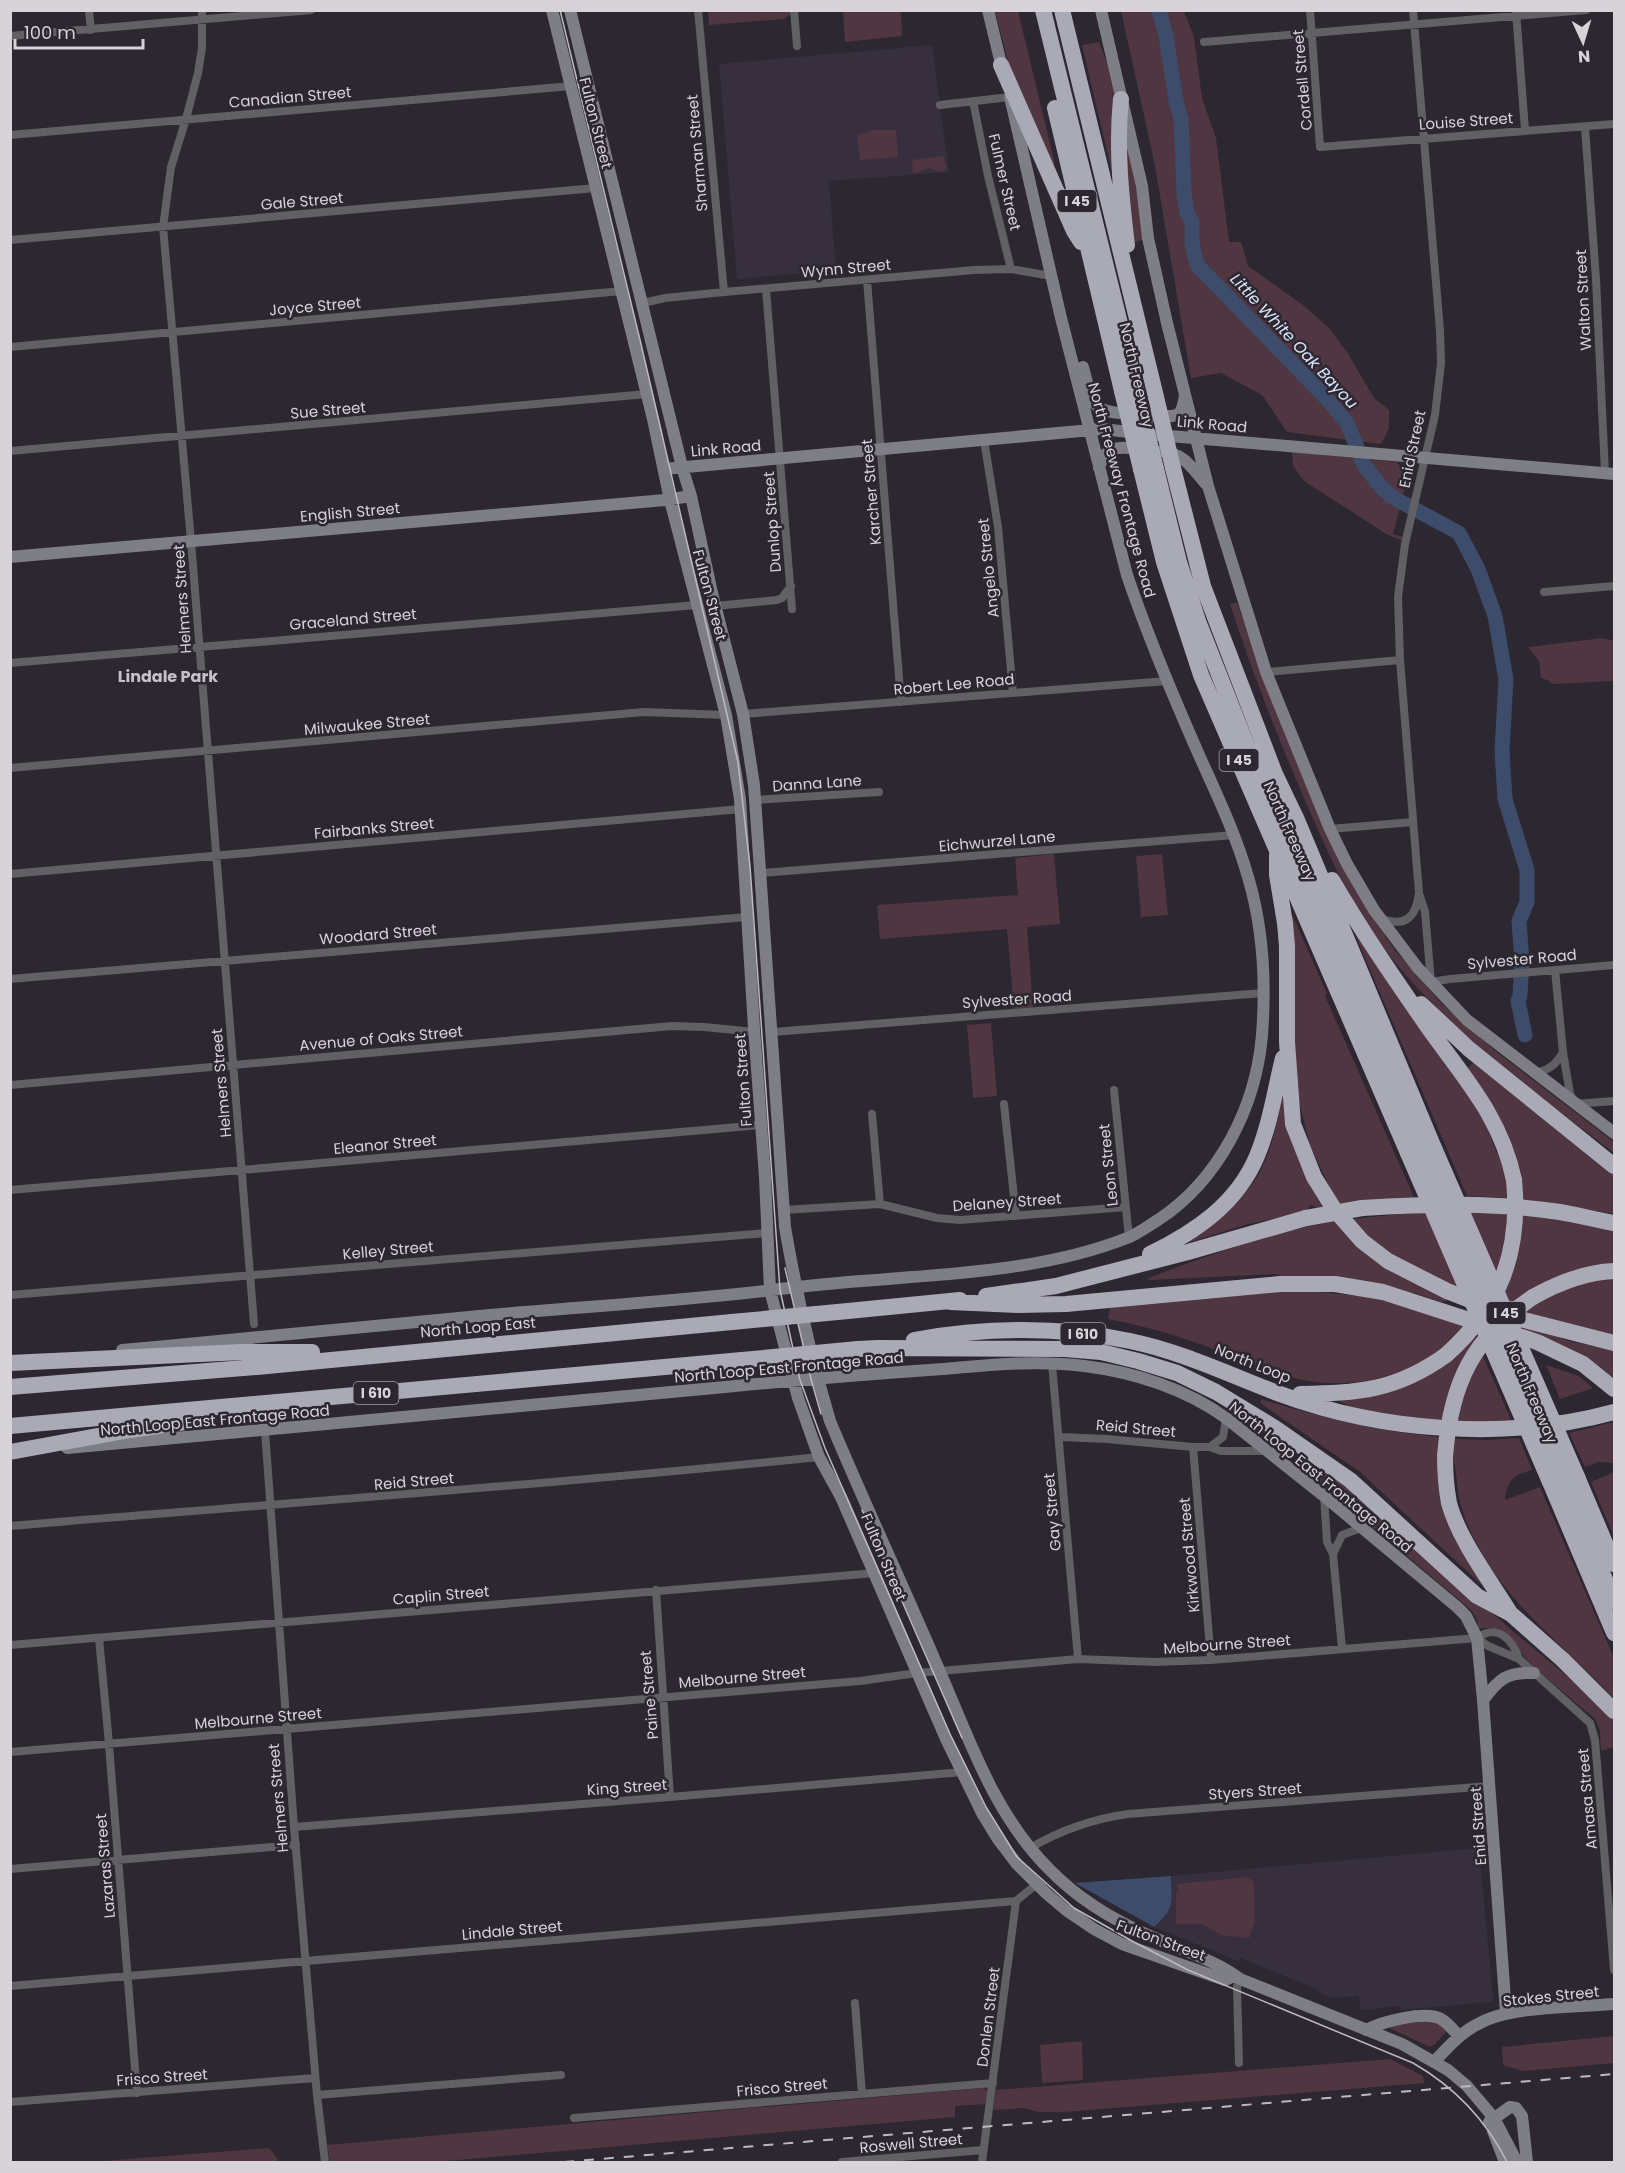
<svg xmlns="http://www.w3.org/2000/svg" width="1625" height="2173" font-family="Poppins,sans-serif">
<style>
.built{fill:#372f3e}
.green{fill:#4f3640}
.water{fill:#3d4c6a}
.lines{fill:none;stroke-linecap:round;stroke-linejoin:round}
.river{stroke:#3d4c6a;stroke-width:15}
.street{stroke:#606065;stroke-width:8}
.secondary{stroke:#7e7e86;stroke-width:12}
.highway{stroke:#aaaab6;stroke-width:16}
.tram{stroke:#bdb9c0;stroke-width:1.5}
.rail{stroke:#bdb9c0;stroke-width:2;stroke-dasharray:10 10;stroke-linecap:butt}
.highway-bridge{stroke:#aaaab6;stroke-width:16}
.labels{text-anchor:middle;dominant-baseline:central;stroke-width:5;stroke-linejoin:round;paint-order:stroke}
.shield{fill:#2c2730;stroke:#a49fa6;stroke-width:1.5}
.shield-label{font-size:14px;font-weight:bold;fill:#d7d3d9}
.street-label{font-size:15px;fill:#d7d3d9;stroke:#2c2730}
.water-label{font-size:16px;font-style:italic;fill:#d8e4fa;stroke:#2c2730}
.neighbourhood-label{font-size:16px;font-weight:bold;fill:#c6c0cc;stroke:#2c2730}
</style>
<rect width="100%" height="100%" fill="#2c2730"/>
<path class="built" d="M 932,45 L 949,172 L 829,181 L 836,270 L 737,279 L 719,64 Z
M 1479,1848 L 1493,1999 L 1491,2002 L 1401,2010 L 1400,2006 L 1360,2010 L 1359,1996 L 1332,1998 L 1318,1992 L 1316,1989 L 1241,1958 L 1238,1961 L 1154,1927 L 1166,1916 L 1172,1894 L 1171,1876 Z"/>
<path class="green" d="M 790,11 L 790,14 L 784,19 L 709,25 L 708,11 Z
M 843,11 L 901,11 L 902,36 L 845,42 Z
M 995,11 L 1018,11 L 1055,164 L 1051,165 L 1009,65 Z
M 1121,11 L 1184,11 L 1194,37 L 1202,98 L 1216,138 L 1229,242 L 1241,242 L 1248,266 L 1303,305 L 1329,328 L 1347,352 L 1374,398 L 1389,410 L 1389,428 L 1381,444 L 1287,432 L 1262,395 L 1221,373 L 1191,378 L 1154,161 Z
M 1099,42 L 1111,73 L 1117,105 L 1112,172 L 1082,45 Z
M 874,130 L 894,130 L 896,131 L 898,157 L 860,160 L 857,134 L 868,133 L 868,131 Z
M 1125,131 L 1136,178 L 1143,240 L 1135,242 L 1126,186 Z
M 944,156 L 946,168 C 939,176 935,169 928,168 L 918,173 L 913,173 L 912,160 Z
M 1292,452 L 1397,462 L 1404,474 L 1408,476 L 1393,534 L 1403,537 L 1402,540 L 1388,535 L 1304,481 L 1293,466 Z
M 1237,602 L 1254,651 L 1362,901 L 1394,949 L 1442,1004 L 1498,1053 L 1614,1142 L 1614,1153 C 1541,1097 1465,1043 1404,973 C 1357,920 1331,860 1303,796 C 1276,733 1251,669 1230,604 Z
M 1603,638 L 1614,641 L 1614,681 L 1552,684 L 1550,681 L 1541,678 L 1539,661 L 1528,647 Z
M 1054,854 L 1060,924 L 1027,927 L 1033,1008 L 1014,1010 L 1007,929 L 880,939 L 877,905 L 1018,895 L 1015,858 Z
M 1162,854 L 1168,915 L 1141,917 L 1136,856 Z
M 1293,916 L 1327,994 L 1325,996 L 1414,1197 L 1338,1204 L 1310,1146 L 1296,1089 L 1290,918 Z
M 1350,923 L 1460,1083 L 1489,1130 L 1491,1139 L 1509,1179 L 1511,1198 L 1467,1196 Z
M 991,1023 L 997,1096 L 973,1098 L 967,1025 Z
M 1474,1062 L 1614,1174 L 1614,1214 L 1523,1200 L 1521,1178 L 1467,1068 Z
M 1283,1086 L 1325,1207 L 1317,1208 L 1312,1205 L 1305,1211 L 1245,1225 L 1187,1243 C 1206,1227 1226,1211 1244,1194 C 1271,1166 1277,1122 1283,1086 Z
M 1444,1210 L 1546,1217 L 1614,1229 L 1614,1263 L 1514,1303 L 1506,1302 C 1473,1292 1439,1282 1409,1266 C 1387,1253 1368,1236 1350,1219 Z
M 1335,1221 L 1393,1272 L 1447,1298 L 1447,1301 L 1441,1302 L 1414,1293 L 1282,1277 L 1278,1274 L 1148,1280 L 1148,1278 C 1210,1255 1271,1232 1335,1221 Z
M 1614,1276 L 1614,1337 L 1574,1328 L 1523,1311 L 1574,1285 Z
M 1306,1291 L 1374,1297 L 1468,1325 C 1424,1372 1362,1393 1298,1379 C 1262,1371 1227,1353 1191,1341 C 1164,1331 1136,1325 1108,1319 L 1110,1306 L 1252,1293 Z
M 1523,1325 L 1569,1341 L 1614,1350 L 1614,1378 L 1594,1363 L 1526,1333 Z
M 1475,1337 L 1477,1341 L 1442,1422 C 1414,1420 1361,1416 1338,1400 L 1357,1398 Z
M 1482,1354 L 1512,1422 L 1454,1424 L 1458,1405 Z
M 1546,1365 L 1579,1376 L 1593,1388 L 1560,1399 Z
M 1261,1399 C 1321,1418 1377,1431 1440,1437 L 1439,1450 L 1483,1586 L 1360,1472 L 1260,1403 Z
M 1614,1422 L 1614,1463 L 1598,1462 L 1585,1467 L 1569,1433 Z
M 1519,1438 L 1532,1470 C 1514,1475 1507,1480 1505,1500 L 1540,1487 L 1614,1658 L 1614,1699 C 1557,1638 1483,1587 1460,1502 C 1457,1490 1457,1477 1455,1466 C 1452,1456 1452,1449 1452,1439 L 1487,1440 Z
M 1308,1458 L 1361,1496 L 1508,1627 L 1598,1702 L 1614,1719 L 1614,1747 L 1601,1751 L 1600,1730 L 1595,1719 L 1535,1668 L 1499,1630 L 1493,1628 L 1478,1628 L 1477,1619 L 1471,1610 L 1319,1482 Z
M 1614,1472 L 1614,1537 L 1591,1482 Z
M 1247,1877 L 1254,1882 L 1255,1922 L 1249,1938 L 1221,1935 L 1202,1924 L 1176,1924 L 1176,1892 L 1179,1892 L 1177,1884 Z
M 1432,2021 L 1445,2028 L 1446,2032 L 1434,2045 L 1430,2047 L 1385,2026 Z
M 1614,2036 L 1614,2063 L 1523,2071 L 1503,2065 L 1502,2047 Z
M 1082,2041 L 1083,2080 L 1042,2083 L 1040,2045 Z
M 1390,2059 L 1423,2076 L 1424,2083 L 1064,2112 L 1038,2112 L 1024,2108 L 993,2110 L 996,2090 Z
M 984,2088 L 988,2092 L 985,2104 L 955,2106 L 955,2117 L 435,2162 L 330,2162 L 327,2145 Z
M 269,2148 L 277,2158 L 278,2162 L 90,2162 Z"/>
<path class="water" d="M 1171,1876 C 1172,1902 1175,1909 1154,1927 L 1075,1883 Z"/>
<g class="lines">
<path class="river" d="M 1159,10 L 1166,36 L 1176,101 L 1181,119 L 1184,194 L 1187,213 L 1192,222 L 1192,243 L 1197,265 L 1327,399 L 1347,423 L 1364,465 L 1380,486 L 1392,497 L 1459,533 L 1478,569 L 1495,616 L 1506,680 L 1502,750 L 1505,799 L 1527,870 L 1527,902 L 1519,921 L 1522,961 L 1520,995 L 1518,1001 L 1525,1035"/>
<path class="street" d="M 89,10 L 91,30
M 202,10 L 202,48 L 198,73 L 186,119 L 171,167 L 163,227 L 191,541 L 254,1324
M 698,10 L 724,292
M 794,10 L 797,46
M 1310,10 L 1320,147 L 1614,124
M 1516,11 L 1525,130
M 10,36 L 311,10
M 1204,42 L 1586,10
M 973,101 L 988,176 L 1011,269
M 940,105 L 1010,97
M 1585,127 L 1596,279 L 1605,473
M 10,135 L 572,86
M 10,240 L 596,188
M 867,280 L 901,702
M 766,289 L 792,609
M 643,303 L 665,298 L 724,292 L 974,270 L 1011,269 L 1051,276
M 10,347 L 622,291
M 984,440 L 998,527 L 1013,693
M 10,451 L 647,394
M 1544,592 L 1614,586
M 715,606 L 777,600 L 782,598 L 791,586
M 10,663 L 697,605
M 1266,672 L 1400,660
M 743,714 L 1167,681
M 10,768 L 644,712 L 726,715
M 756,800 L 879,792
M 1330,829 L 1413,822
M 761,873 L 1234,835
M 10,874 L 741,809
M 1420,896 L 1425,912 L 1431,982 L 1450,979 L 1614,965
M 1380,918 C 1405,928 1416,918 1419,893 L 1400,660 L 1398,597 L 1405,544 L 1435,415 L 1441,363 L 1440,330 L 1413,10
M 1555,970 L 1563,1052 L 1570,1094 L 1575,1104 L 1614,1101
M 10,979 L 747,917
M 773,1032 L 1263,993
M 1535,1073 C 1549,1070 1556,1065 1563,1052
M 10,1085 L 672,1026 L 704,1027 L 754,1032
M 1114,1090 L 1129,1238
M 1004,1104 L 1016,1216
M 872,1114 L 880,1204
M 10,1190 L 761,1125
M 784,1210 L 880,1204 L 937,1218 L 960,1220 L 1126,1207
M 10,1295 L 768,1233
M 1052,1364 L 1078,1659
M 265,1431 L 294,1827 L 317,2095 L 325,2162
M 1060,1437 L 1107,1439 L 1193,1447 L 1210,1447 L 1221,1451 L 1268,1451
M 1193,1447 L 1211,1660
M 1210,1447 L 1223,1437 L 1226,1418
M 1324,1496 L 1327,1542 L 1333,1554 L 1342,1648
M 10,1526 C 280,1503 550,1485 819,1457
M 1333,1554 L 1342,1535 L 1361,1528
M 656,1590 L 670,1797
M 99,1638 L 108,1733 L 137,2093
M 1477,1638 L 1488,1646 L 1519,1659 L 1590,1723 L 1595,1740 L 1614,1970
M 1477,1638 C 1497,1624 1512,1638 1519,1659
M 10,1645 L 875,1573
M 10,1752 L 860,1681 L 917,1673 L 1078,1659 L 1155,1662 L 1211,1660 L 1477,1638
M 294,1827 L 670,1797 L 963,1772
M 1030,1848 C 1061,1830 1092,1819 1128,1814 L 1490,1786
M 10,1869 L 296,1845
M 10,1986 L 1016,1901
M 855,2003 L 862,2094
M 1239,2063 L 1237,1987 L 1240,1979
M 317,2095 L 561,2075
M 10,2102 L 315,2078
M 574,2118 L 993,2083
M 842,2162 L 983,2150
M 982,2162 L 1016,1901 L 1037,1884"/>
<path class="secondary" d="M 552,10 L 653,419 L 670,500 L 726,715 L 740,799 L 754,1028 L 765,1177 L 770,1290 L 798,1398 L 819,1457 L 841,1497 L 947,1741 L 982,1813 L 998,1839 L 1017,1864 L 1047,1894 L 1066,1910 L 1094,1929 L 1122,1944 L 1225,1980 L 1234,1976
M 570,10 L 682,467 L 691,496 L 712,593 L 743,714 L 754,785 L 785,1227 C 796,1292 811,1357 830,1421 C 863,1500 900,1579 934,1658 C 967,1732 991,1811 1049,1869 C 1077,1898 1113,1920 1150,1936 C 1175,1947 1202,1956 1225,1969 C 1231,1972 1235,1976 1240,1979 L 1402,2044 L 1448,2070 L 1467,2086 L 1494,2118 L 1517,2162
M 988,10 L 1003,72
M 1101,10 L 1142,186 L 1148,238 L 1167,323 L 1208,486 L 1266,672 L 1330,829 L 1347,864 L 1374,910 L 1417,967 L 1467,1020 L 1614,1133
M 1083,367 C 1094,407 1089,412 1134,414
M 1154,415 C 1177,416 1181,421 1185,395
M 1158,435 L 1614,474
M 1162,451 C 1185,454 1192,468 1206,484
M 1099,468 C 1106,443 1121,447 1142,449
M 664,469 L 1102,429 L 1138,433
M 10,557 L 665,500 L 691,496
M 122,1350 C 245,1339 368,1326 490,1315 C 593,1306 696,1300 797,1287 C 905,1274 1026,1278 1127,1238 C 1138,1234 1148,1226 1158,1220 C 1219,1180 1256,1107 1262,1035 C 1266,983 1263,927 1248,877 C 1236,835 1217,795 1199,755 C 1173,696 1148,637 1127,575 L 1061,318 L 1010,97
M 67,1448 C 287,1429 506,1407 725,1387 C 798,1380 870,1374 943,1369 C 989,1365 1038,1360 1084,1366 C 1134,1372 1186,1389 1226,1418 L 1324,1496 L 1457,1607 L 1466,1616 L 1477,1638 L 1483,1700 L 1506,2013
M 1483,1700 C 1499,1679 1506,1672 1534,1673
M 1366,2030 C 1381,2022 1426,2010 1441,2019 C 1448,2023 1454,2031 1459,2036
M 1434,2062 C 1448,2047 1461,2032 1480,2023 C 1510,2006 1579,2007 1614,2004
M 1489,2122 L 1510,2107 L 1516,2108 L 1522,2116 L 1527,2162
M 1493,2131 L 1505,2162"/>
<path class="highway" d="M 1043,10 L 1137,393
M 1062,10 L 1156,397
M 1001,65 L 1074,231 L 1081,242
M 1121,99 C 1116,148 1121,196 1127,245
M 1055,108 L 1122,391
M 1173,468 L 1203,586 L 1275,774 L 1297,820 L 1434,1148
M 1141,469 L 1164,562 L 1201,675 L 1408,1153
M 1156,469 L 1179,562 L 1198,621 L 1247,746 L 1421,1150
M 1277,855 L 1277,875 L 1285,923 L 1287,946 L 1287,1042 L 1293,1124 L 1314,1177 L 1334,1209 L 1362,1241 L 1388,1261 L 1447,1291 L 1516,1318 L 1614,1343
M 1332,880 C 1362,932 1396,981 1430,1030 C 1466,1080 1501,1118 1514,1180
M 1421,1004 L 1469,1049 L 1614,1166
M 1362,1208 C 1427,1204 1495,1202 1560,1212 C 1578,1215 1596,1220 1614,1223
M 1150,1254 C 1195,1232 1237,1204 1257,1156 C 1270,1125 1275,1090 1283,1058
M 986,1296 L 1056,1286 L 1188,1252 L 1306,1218
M 1533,1297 C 1558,1283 1586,1272 1614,1271
M 950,1302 L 1018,1305 L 1066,1304 L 1280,1284 L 1335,1284 L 1383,1292 L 1537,1342 L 1583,1364 L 1614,1389
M 848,1311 L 960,1300
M 914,1340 C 984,1327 1061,1326 1130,1341 C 1183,1352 1230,1375 1280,1394 C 1383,1432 1508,1441 1614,1412
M 858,1349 L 878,1348 L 1065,1349 L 1101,1352 L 1138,1361 L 1177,1373 L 1216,1392 L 1275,1428 L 1350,1480 L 1477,1596 L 1511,1614 L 1563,1660 L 1614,1711
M 10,1363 L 242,1352 L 312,1352
M 10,1387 L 257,1367 L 732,1322
M 1300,1394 C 1358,1393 1396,1391 1446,1355
M 10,1426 L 742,1360
M 10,1452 L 130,1430 L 199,1420
M 1445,1456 C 1445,1472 1446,1487 1449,1503 C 1459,1540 1490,1580 1510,1613
M 1578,1479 L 1614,1564
M 1564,1481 L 1614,1601
M 1550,1482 L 1614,1633"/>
<path class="tram" d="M 560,10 L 641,344 L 738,762 L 750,866 L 780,1290 L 800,1380 L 825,1448 L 950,1734 L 986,1807 L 1017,1857 L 1074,1908 L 1132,1941 L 1188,1970 L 1413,2063 C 1453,2086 1486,2120 1507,2162
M 785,1268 L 811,1379 L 821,1414
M 862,1510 L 962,1738"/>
<path class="rail" d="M 564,2162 L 1614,2074"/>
<path class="highway-bridge" d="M 1122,391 L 1141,469
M 1137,393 L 1156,469
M 1156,397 L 1173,468
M 1434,1148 L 1578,1479
M 1421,1150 L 1564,1481
M 1408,1153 L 1550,1482
M 1306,1218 L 1362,1208
M 732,1322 L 848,1311
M 1446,1355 C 1500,1307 1521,1252 1514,1180
M 742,1360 L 858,1349
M 1445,1456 C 1451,1383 1472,1339 1533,1297"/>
</g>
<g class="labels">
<g class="shield">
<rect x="1057.5" y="190" width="39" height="22" rx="4.5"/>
<rect x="1219.5" y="749" width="39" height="22" rx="4.5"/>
<rect x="1486.5" y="1302" width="39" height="22" rx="4.5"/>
<rect x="1060.5" y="1323" width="45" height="22" rx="4.5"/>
<rect x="353.5" y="1382" width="45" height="22" rx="4.5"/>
</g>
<g class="shield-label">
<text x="1077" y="201">I 45</text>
<text x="1239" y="760">I 45</text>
<text x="1506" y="1313">I 45</text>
<text x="1083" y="1334">I 610</text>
<text x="376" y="1393">I 610</text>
</g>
<g class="street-label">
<text transform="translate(1302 80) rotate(-95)">Cordell Street</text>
<text transform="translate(290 97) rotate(-5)">Canadian Street</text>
<text transform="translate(1466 121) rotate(-4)">Louise Street</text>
<text transform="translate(596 123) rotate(76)">Fulton Street</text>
<text transform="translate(697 153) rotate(-95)">Sharman Street</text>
<text transform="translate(1005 182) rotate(77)">Fulmer Street</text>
<text transform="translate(302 201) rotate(-5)">Gale Street</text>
<text transform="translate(846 268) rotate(-5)">Wynn Street</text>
<text transform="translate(1583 300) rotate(-93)">Walton Street</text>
<text transform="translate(315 306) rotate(-5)">Joyce Street</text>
<text transform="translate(1137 375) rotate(77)">North Freeway</text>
<text transform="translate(328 410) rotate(-5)">Sue Street</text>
<text transform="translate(1212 424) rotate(5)">Link Road</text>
<text transform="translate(726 448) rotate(-5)">Link Road</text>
<text transform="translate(1412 449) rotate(-78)">Enid Street</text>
<text transform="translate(1122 490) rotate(75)">North Freeway Frontage Road</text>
<text transform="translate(871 492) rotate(-95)">Karcher Street</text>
<text transform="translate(350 512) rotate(-5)">English Street</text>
<text transform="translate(772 522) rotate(-94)">Dunlop Street</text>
<text transform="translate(988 568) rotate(-96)">Angelo Street</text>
<text transform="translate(710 595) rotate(75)">Fulton Street</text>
<text transform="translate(182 599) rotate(-94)">Helmers Street</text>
<text transform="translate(353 619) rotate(-5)">Graceland Street</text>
<text transform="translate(954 684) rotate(-5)">Robert Lee Road</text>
<text transform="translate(367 724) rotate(-5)">Milwaukee Street</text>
<text transform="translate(817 783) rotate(-4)">Danna Lane</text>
<text transform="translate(374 828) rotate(-5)">Fairbanks Street</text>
<text transform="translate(1290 831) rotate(66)">North Freeway</text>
<text transform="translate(997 841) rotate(-5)">Eichwurzel Lane</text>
<text transform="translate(378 934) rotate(-5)">Woodard Street</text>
<text transform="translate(1522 959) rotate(-5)">Sylvester Road</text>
<text transform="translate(1017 999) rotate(-4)">Sylvester Road</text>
<text transform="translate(381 1038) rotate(-5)">Avenue of Oaks Street</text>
<text transform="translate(743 1080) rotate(-94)">Fulton Street</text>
<text transform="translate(221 1083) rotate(-95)">Helmers Street</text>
<text transform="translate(385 1144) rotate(-5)">Eleanor Street</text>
<text transform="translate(1108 1165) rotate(-96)">Leon Street</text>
<text transform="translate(1007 1202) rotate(-4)">Delaney Street</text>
<text transform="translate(388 1250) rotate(-5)">Kelley Street</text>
<text transform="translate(478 1327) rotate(-5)">North Loop East</text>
<text transform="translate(1253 1363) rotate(22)">North Loop</text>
<text transform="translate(789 1367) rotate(-5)">North Loop East Frontage Road</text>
<text transform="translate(1532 1393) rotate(67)">North Freeway</text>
<text transform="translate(215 1420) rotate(-5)">North Loop East Frontage Road</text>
<text transform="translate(1136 1428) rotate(5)">Reid Street</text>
<text transform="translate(1321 1477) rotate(39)">North Loop East Frontage Road</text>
<text transform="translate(414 1481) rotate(-5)">Reid Street</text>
<text transform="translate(1052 1512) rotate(-95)">Gay Street</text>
<text transform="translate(1189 1555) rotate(-95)">Kirkwood Street</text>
<text transform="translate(884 1557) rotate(67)">Fulton Street</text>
<text transform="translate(441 1595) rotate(-5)">Caplin Street</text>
<text transform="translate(1227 1644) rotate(-4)">Melbourne Street</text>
<text transform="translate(742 1677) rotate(-5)">Melbourne Street</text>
<text transform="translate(649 1695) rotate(-95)">Paine Street</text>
<text transform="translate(258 1718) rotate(-5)">Melbourne Street</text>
<text transform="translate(627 1787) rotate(-4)">King Street</text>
<text transform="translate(1255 1791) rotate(-4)">Styers Street</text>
<text transform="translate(278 1798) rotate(-95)">Helmers Street</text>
<text transform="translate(1587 1799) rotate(-95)">Amasa Street</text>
<text transform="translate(1478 1826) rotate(-94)">Enid Street</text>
<text transform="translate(105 1866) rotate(-95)">Lazaras Street</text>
<text transform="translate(512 1930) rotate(-5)">Lindale Street</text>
<text transform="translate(1161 1940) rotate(20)">Fulton Street</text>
<text transform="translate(1551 1996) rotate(-6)">Stokes Street</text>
<text transform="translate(988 2017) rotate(-83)">Donlen Street</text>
<text transform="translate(162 2077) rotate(-4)">Frisco Street</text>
<text transform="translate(782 2087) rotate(-5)">Frisco Street</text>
<text transform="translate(911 2143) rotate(-5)">Roswell Street</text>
</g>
<g class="water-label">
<text transform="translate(1294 341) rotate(47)">Little White Oak Bayou</text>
</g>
<g class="neighbourhood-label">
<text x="168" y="676">Lindale Park</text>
</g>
</g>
<rect width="1625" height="2173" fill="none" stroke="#d7d3d9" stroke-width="24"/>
<g transform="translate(1583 42) rotate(176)" stroke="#2c2730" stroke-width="4.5" paint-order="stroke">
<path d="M0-4.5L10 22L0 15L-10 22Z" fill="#d7d3d9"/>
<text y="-9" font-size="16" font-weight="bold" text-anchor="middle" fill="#d7d3d9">N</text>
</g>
<path d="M15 39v9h128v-9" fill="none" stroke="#d7d3d9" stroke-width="3"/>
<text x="24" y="39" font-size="18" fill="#d7d3d9" stroke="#2c2730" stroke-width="4.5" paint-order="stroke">100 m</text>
</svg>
